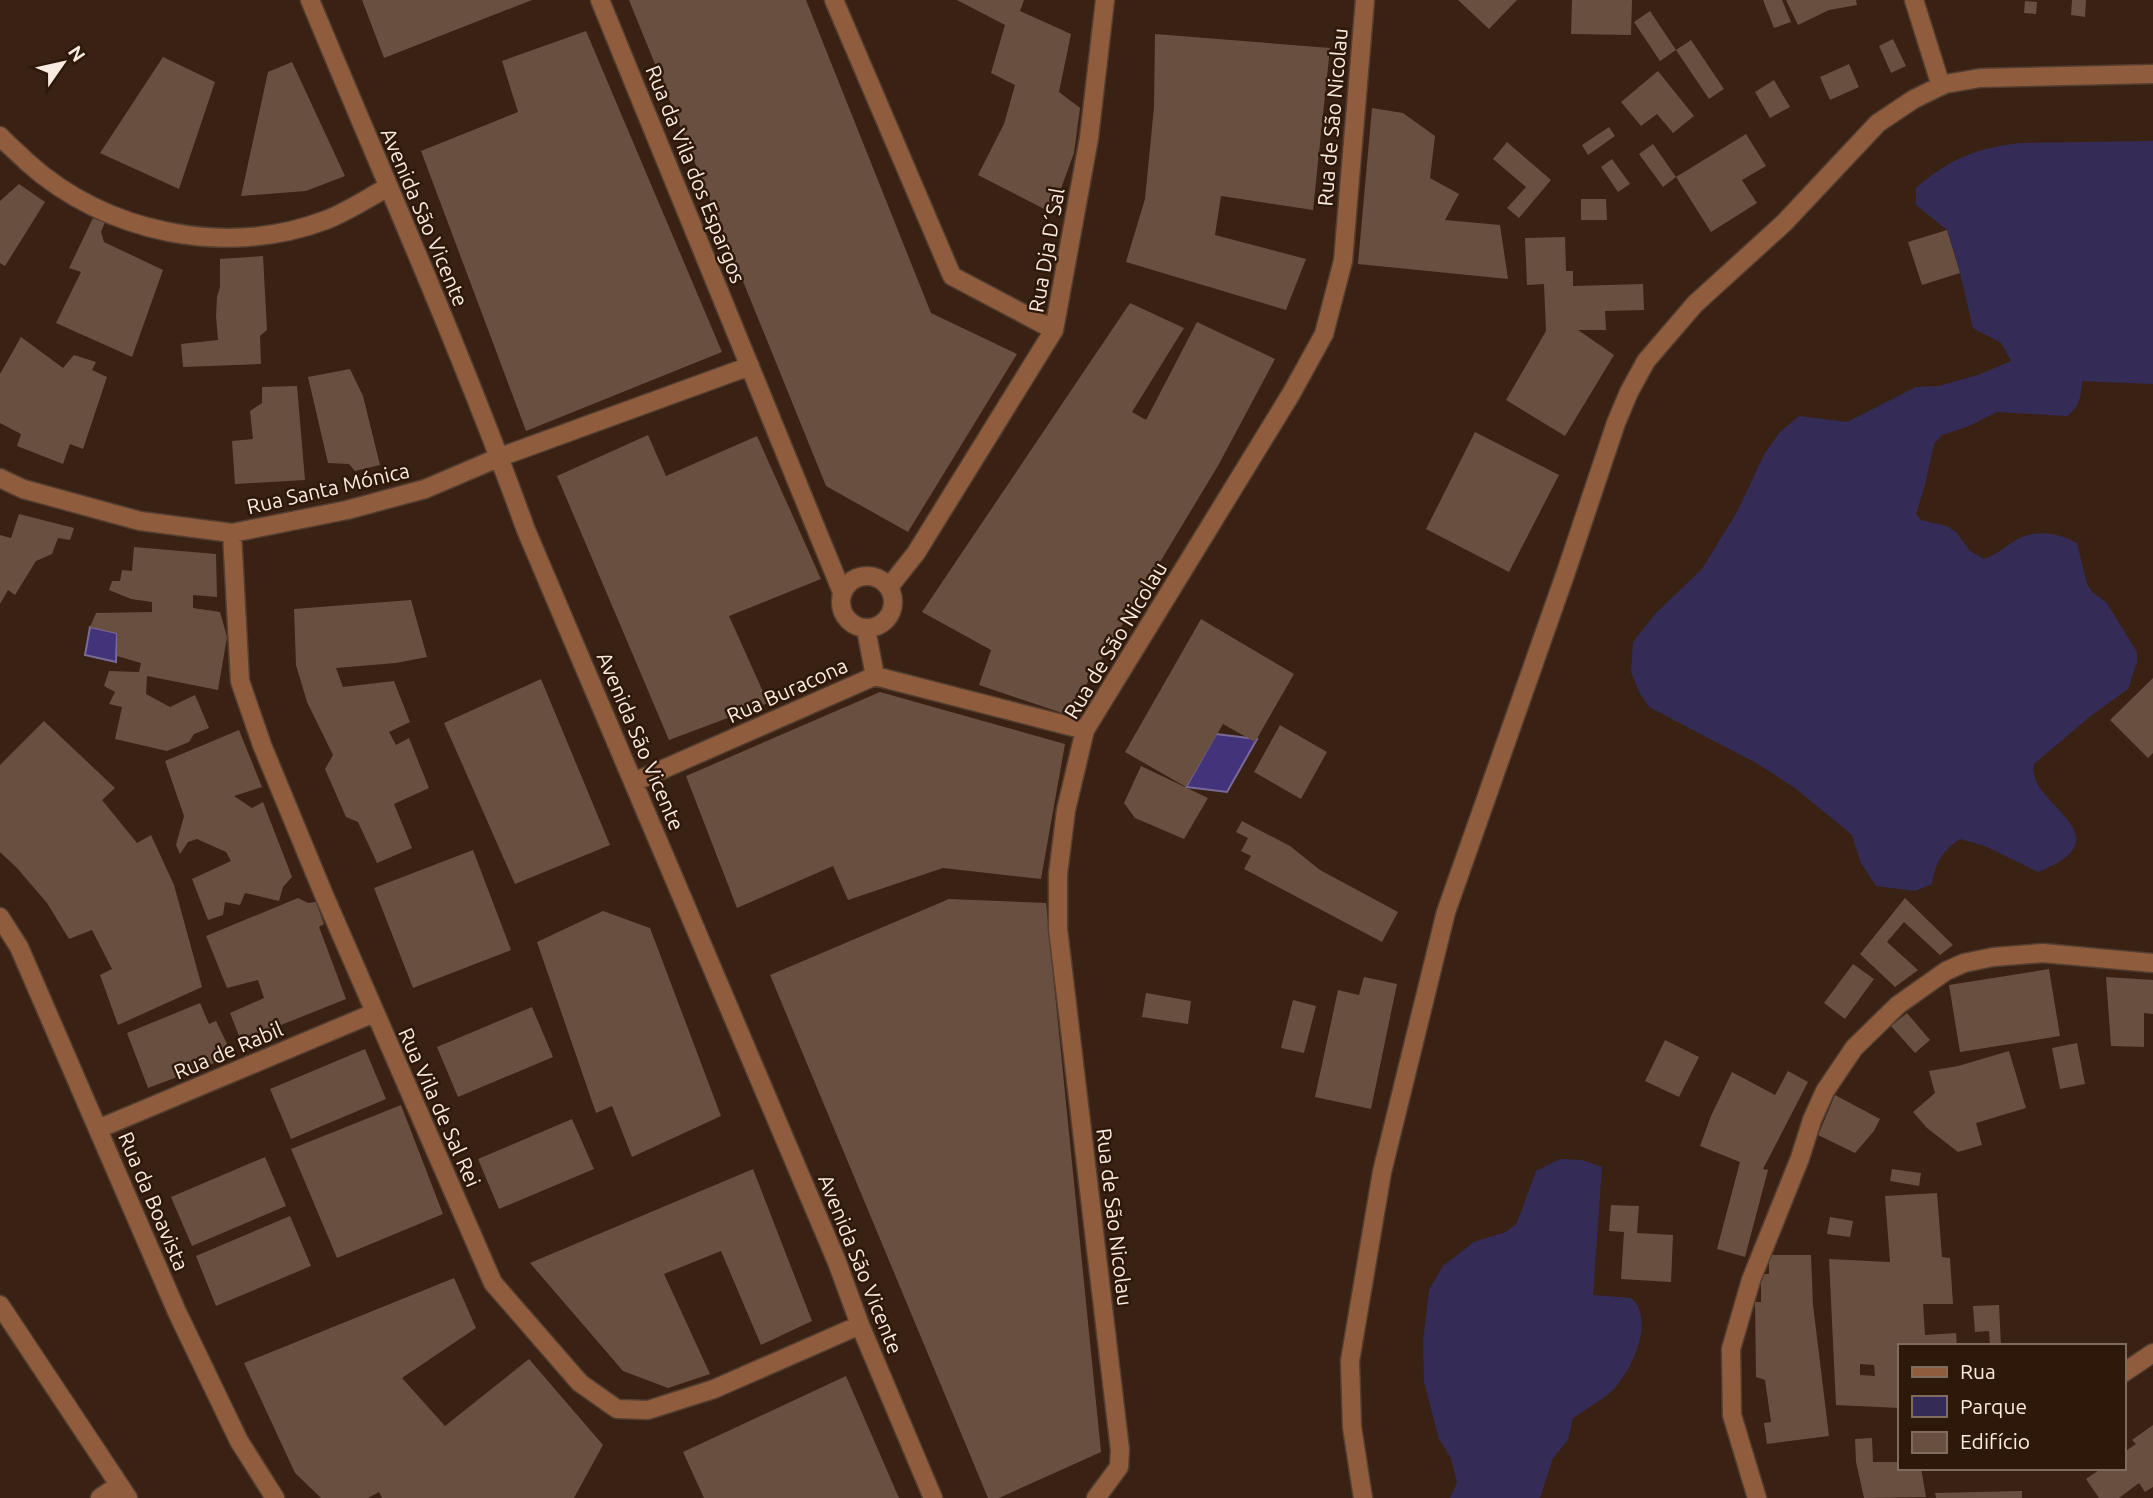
<svg xmlns="http://www.w3.org/2000/svg" width="2153" height="1498" font-family="Ubuntu,sans-serif">
<style>
.green{fill:#342c57}
.water{fill:#43337a;stroke:#7a6a99;stroke-width:2}
.building{fill:#694f3f;fill-rule:evenodd}
.lines{fill:none;stroke-linecap:round;stroke-linejoin:round}
.lane-casing{stroke:#543e30;stroke-width:21}
.street-casing{stroke:#543e30;stroke-width:21}
.lane{stroke:#8f5d3e;stroke-width:18}
.street{stroke:#8f5d3e;stroke-width:18}
.labels{text-anchor:middle;dominant-baseline:central;stroke-width:5;stroke-linejoin:round;paint-order:stroke}
.street-label{font-size:21px;fill:#fbebe1;stroke:#2e1809}
</style>
<rect width="100%" height="100%" fill="#392213"/>
<path class="green" d="M 2153,141 L 2153,384 L 2082,381 C 2081,396 2080,407 2067,416 L 1997,412 L 1969,426 L 1942,435 L 1934,444 L 1925,485 L 1916,514 L 1921,520 L 1947,526 L 1956,532 L 1970,551 L 1984,559 C 1997,555 2007,545 2018,539 C 2037,529 2059,533 2077,543 L 2087,584 L 2092,592 L 2106,602 L 2137,652 L 2137,662 L 2128,689 L 2092,715 L 2034,764 C 2024,804 2131,835 2038,872 L 1985,846 L 1960,839 C 1943,850 1935,863 1932,884 L 1915,891 L 1876,886 L 1861,863 L 1852,835 L 1795,788 L 1758,764 L 1649,707 L 1639,692 L 1631,672 L 1633,642 L 1656,613 L 1702,569 L 1737,512 L 1765,453 L 1780,432 L 1799,416 L 1847,422 L 1916,387 L 1939,386 L 1978,375 L 2011,361 L 2001,343 L 1973,328 L 1960,273 L 1947,230 L 1916,205 L 1916,188 C 1949,159 1977,148 2020,143 Z
M 1560,1159 L 1582,1160 L 1602,1167 L 1593,1295 L 1631,1298 C 1656,1319 1632,1370 1613,1390 C 1601,1401 1586,1409 1573,1418 L 1568,1440 L 1553,1458 L 1540,1498 L 1450,1498 L 1457,1483 L 1451,1458 L 1439,1439 L 1424,1382 L 1423,1341 L 1429,1290 L 1443,1266 L 1474,1242 L 1506,1232 L 1517,1223 L 1536,1171 Z"/>
<path class="water" d="M 90,627 L 117,633 L 116,662 L 85,655 Z
M 1216,734 L 1257,739 L 1227,792 L 1186,787 Z"/>
<path class="building" d="M 362,0 L 532,0 L 384,58 Z
M 629,0 L 806,0 L 931,313 L 1017,354 L 908,532 L 826,486 Z
M 957,0 L 1024,0 L 1020,11 L 1071,34 L 1059,92 L 1080,108 L 1074,153 L 1052,213 L 978,175 L 1004,124 L 1015,85 L 991,73 L 1005,25 Z
M 1458,0 L 1517,0 L 1489,29 Z
M 1572,0 L 1632,0 L 1631,35 L 1571,34 Z
M 1763,0 L 1782,0 L 1791,22 L 1774,28 Z
M 1786,0 L 1856,0 L 1857,5 L 1829,10 L 1798,25 Z
M 2072,0 L 2086,0 L 2085,17 L 2071,15 Z
M 2025,1 L 2037,2 L 2036,14 L 2024,13 Z
M 1650,11 L 1676,50 L 1660,61 L 1634,22 Z
M 586,31 L 722,352 L 526,431 L 421,151 L 518,112 L 502,61 Z
M 1155,34 L 1330,48 L 1313,210 L 1221,196 L 1215,235 L 1306,259 L 1286,310 L 1126,262 L 1145,199 L 1154,107 Z
M 1893,39 L 1906,66 L 1891,73 L 1879,46 Z
M 1691,40 L 1724,89 L 1709,99 L 1676,50 Z
M 163,57 L 215,82 L 179,189 L 100,153 Z
M 292,62 L 345,176 L 306,191 L 241,196 L 268,72 Z
M 1849,64 L 1859,87 L 1830,100 L 1820,77 Z
M 1658,71 L 1694,116 L 1673,133 L 1657,114 L 1641,126 L 1621,102 Z
M 1774,80 L 1790,107 L 1770,118 L 1755,92 Z
M 1372,108 L 1403,113 L 1435,136 L 1430,178 L 1459,194 L 1445,220 L 1500,225 L 1508,279 L 1358,264 Z
M 1609,127 L 1615,136 L 1588,155 L 1582,145 Z
M 1746,134 L 1766,166 L 1742,180 L 1757,203 L 1711,232 L 1676,177 L 1663,187 L 1639,154 L 1653,144 L 1676,177 Z
M 1507,142 L 1551,180 L 1519,218 L 1507,208 L 1526,187 L 1493,159 Z
M 1612,159 L 1630,184 L 1618,192 L 1601,167 Z
M 19,184 L 45,202 L 5,266 L 0,263 L 0,201 Z
M 1581,199 L 1606,199 L 1607,220 L 1581,220 Z
M 93,218 L 105,222 L 101,232 L 104,242 L 163,270 L 132,357 L 56,323 L 81,272 L 69,268 Z
M 1947,230 L 1960,273 L 1922,285 L 1908,242 Z
M 1565,237 L 1566,271 L 1573,271 L 1573,286 L 1643,284 L 1644,310 L 1605,311 L 1606,330 L 1578,330 L 1614,355 L 1565,436 L 1506,400 L 1546,331 L 1544,284 L 1527,285 L 1525,238 Z
M 263,256 L 267,330 L 260,336 L 261,364 L 183,367 L 181,344 L 218,340 L 216,316 L 217,297 L 220,287 L 220,259 Z
M 1130,303 L 1184,328 L 1132,412 L 1146,420 L 1197,322 L 1275,359 L 1219,464 L 1068,715 L 979,685 L 991,650 L 922,612 Z
M 21,337 L 63,368 L 74,355 L 96,362 L 92,370 L 107,377 L 83,449 L 70,444 L 63,464 L 17,446 L 21,434 L 0,423 L 0,374 Z
M 350,369 L 363,396 L 380,465 L 355,471 L 349,464 L 328,463 L 308,377 Z
M 297,386 L 305,480 L 235,484 L 232,441 L 253,439 L 250,411 L 262,403 L 262,387 Z
M 1475,432 L 1559,475 L 1509,572 L 1426,529 Z
M 648,435 L 666,476 L 757,436 L 821,579 L 729,616 L 768,703 L 669,740 L 557,476 Z
M 19,514 L 74,528 L 70,540 L 58,538 L 52,554 L 36,561 L 15,595 L 8,590 L 0,604 L 0,535 L 11,538 Z
M 134,547 L 216,554 L 217,597 L 193,595 L 193,608 L 220,612 L 227,637 L 218,690 L 147,676 L 146,694 L 170,707 L 195,695 L 209,728 L 194,734 L 189,742 L 167,751 L 115,739 L 122,707 L 109,704 L 115,692 L 104,686 L 109,671 L 139,672 L 141,663 L 117,656 L 117,633 L 90,627 L 96,613 L 152,612 L 152,602 L 131,599 L 109,590 L 112,581 L 120,581 L 122,570 L 132,571 Z
M 411,600 L 427,657 L 396,663 L 336,668 L 343,687 L 394,681 L 410,722 L 389,732 L 396,745 L 409,738 L 429,788 L 394,804 L 412,848 L 377,863 L 358,822 L 346,817 L 325,769 L 333,755 L 307,702 L 296,665 L 294,609 Z
M 1201,619 L 1294,674 L 1255,742 L 1223,724 L 1186,787 L 1125,752 Z
M 2153,678 L 2153,753 L 2148,758 L 2110,720 Z
M 541,679 L 610,845 L 515,884 L 444,723 Z
M 880,692 L 1065,744 L 1041,879 L 943,868 L 848,900 L 833,866 L 737,908 L 686,776 Z
M 44,721 L 115,788 L 102,800 L 137,843 L 151,835 L 174,885 L 202,987 L 118,1025 L 100,975 L 112,969 L 92,930 L 69,939 L 47,903 L 17,868 L 0,852 L 0,765 Z
M 1280,725 L 1327,752 L 1301,799 L 1254,772 Z
M 239,730 L 262,787 L 234,796 L 252,808 L 263,802 L 292,877 L 283,887 L 279,901 L 245,893 L 240,905 L 225,902 L 223,915 L 208,920 L 192,879 L 231,861 L 226,852 L 197,839 L 188,842 L 180,854 L 176,845 L 184,816 L 165,761 Z
M 1141,766 L 1208,798 L 1184,839 L 1135,818 L 1124,803 Z
M 1242,821 L 1290,846 L 1320,870 L 1398,912 L 1382,942 L 1244,869 L 1251,856 L 1241,851 L 1248,838 L 1236,832 Z
M 473,850 L 511,950 L 413,988 L 374,888 Z
M 298,898 L 308,903 L 316,902 L 324,924 L 319,927 L 346,999 L 241,1041 L 230,1013 L 264,998 L 258,980 L 227,988 L 206,936 Z
M 1905,898 L 1953,945 L 1940,955 L 1904,922 L 1887,942 L 1918,970 L 1895,987 L 1860,954 Z
M 949,899 L 1046,903 L 1101,1452 L 999,1498 L 988,1498 L 770,975 Z
M 603,911 L 650,928 L 721,1116 L 632,1157 L 612,1106 L 596,1113 L 537,942 Z
M 1853,964 L 1874,979 L 1845,1019 L 1824,1003 Z
M 2049,969 L 2060,1036 L 1960,1052 L 1949,985 Z
M 1364,977 L 1397,984 L 1371,1109 L 1315,1097 L 1338,990 L 1359,995 Z
M 2106,977 L 2153,980 L 2153,1014 L 2144,1013 L 2144,1047 L 2111,1046 Z
M 1146,993 L 1191,1001 L 1188,1024 L 1142,1017 Z
M 1293,1000 L 1316,1006 L 1304,1053 L 1281,1048 Z
M 200,1003 L 209,1024 L 216,1021 L 233,1056 L 148,1088 L 127,1033 Z
M 532,1007 L 553,1057 L 458,1097 L 437,1047 Z
M 1907,1013 L 1930,1040 L 1915,1053 L 1891,1026 Z
M 1665,1040 L 1699,1057 L 1679,1097 L 1645,1081 Z
M 2077,1043 L 2085,1084 L 2060,1089 L 2052,1048 Z
M 365,1049 L 386,1099 L 291,1139 L 270,1089 Z
M 2009,1051 L 2026,1108 L 1976,1123 L 1982,1145 L 1958,1152 L 1927,1128 L 1913,1112 L 1935,1093 L 1929,1071 L 1958,1066 Z
M 1788,1071 L 1808,1082 L 1763,1169 L 1768,1170 L 1745,1257 L 1717,1249 L 1740,1162 L 1700,1146 L 1711,1116 L 1732,1072 L 1775,1095 Z
M 1835,1095 L 1880,1119 L 1874,1131 L 1855,1153 L 1818,1135 Z
M 401,1105 L 443,1214 L 337,1258 L 291,1149 Z
M 572,1119 L 594,1169 L 499,1209 L 478,1159 Z
M 265,1157 L 286,1206 L 192,1246 L 171,1197 Z
M 753,1169 L 812,1321 L 761,1345 L 721,1251 L 664,1274 L 710,1374 L 668,1388 L 623,1371 L 530,1263 Z
M 1892,1169 L 1921,1173 L 1919,1186 L 1890,1181 Z
M 1937,1193 L 1942,1257 L 1950,1258 L 1953,1304 L 1923,1304 L 1925,1335 L 1956,1333 L 1957,1346 L 1899,1346 L 1899,1408 L 1836,1405 L 1829,1259 L 1890,1262 L 1885,1196 ZM 1860,1364 L 1874,1365 L 1875,1376 L 1860,1375 Z
M 1611,1205 L 1639,1206 L 1637,1233 L 1673,1235 L 1671,1282 L 1621,1279 L 1624,1232 L 1609,1231 Z
M 290,1216 L 311,1266 L 216,1306 L 196,1256 Z
M 1830,1217 L 1853,1221 L 1850,1237 L 1827,1234 Z
M 1769,1255 L 1811,1255 L 1813,1305 L 1829,1436 L 1767,1444 L 1764,1423 L 1771,1422 L 1765,1380 L 1756,1377 L 1755,1302 L 1761,1302 L 1761,1274 L 1769,1274 Z
M 454,1278 L 476,1328 L 402,1378 L 445,1426 L 529,1359 L 603,1445 L 574,1498 L 382,1498 L 379,1492 L 368,1498 L 321,1498 L 295,1473 L 244,1363 Z
M 1999,1305 L 2001,1346 L 1990,1346 L 1989,1331 L 1975,1332 L 1973,1306 Z
M 846,1376 L 899,1498 L 704,1498 L 683,1452 Z
M 2153,1425 L 2153,1487 L 2145,1492 L 2139,1483 L 2119,1498 L 2099,1498 L 2086,1479 L 2102,1468 L 2123,1468 L 2123,1453 L 2136,1444 L 2132,1440 Z
M 1872,1438 L 1873,1462 L 1899,1462 L 1899,1468 L 1921,1468 L 1926,1497 L 1864,1498 L 1856,1462 L 1855,1439 Z
M 2022,1491 L 2022,1498 L 1936,1498 L 1935,1493 Z"/>
<g class="lines">
<g class="lane-casing">
<path id="lane" d="M 1914,0 L 1941,86"/>
</g>
<g class="street-casing">
<path id="street" d="M 310,0 C 383,176 461,350 526,530 L 837,1262 L 860,1325 L 933,1498
M 600,0 L 842,592
M 834,0 L 952,276 L 1054,330
M 0,136 C 8,145 18,153 27,162 C 106,233 225,258 326,220 C 347,212 368,198 388,187
M 0,478 L 23,489 L 140,521 L 232,533 L 347,510 L 425,489 L 500,457 L 750,366
M 232,533 L 240,681 L 262,745 L 324,895 L 493,1283 L 580,1383 L 617,1409 L 648,1410 L 714,1389 L 860,1325
M841 602a26 26 0 1 1 52 0a26 26 0 1 1-52 0Z
M 889,587 L 916,553 L 1054,330 L 1089,138 L 1105,0
M 866,629 L 875,676
M 634,782 L 875,676 L 1085,730
M 0,917 L 19,947 L 177,1312 L 239,1441 L 275,1498
M 98,1129 L 374,1013
M 0,1305 L 128,1498
M 2123,1373 L 2153,1353
M 100,1498 L 119,1485
M 1096,1498 L 1119,1467 L 1120,1450 L 1058,929 L 1058,874 L 1066,810 L 1085,730 L 1291,394 L 1324,334 L 1343,261 L 1365,0
M 1363,1498 L 1352,1427 L 1350,1361 L 1382,1172 L 1446,912 L 1565,575 L 1616,423 L 1629,392 L 1646,361 L 1695,304 L 1784,223 L 1878,123 L 1914,99 L 1945,84 L 1980,78 L 2153,74
M 1757,1498 L 1732,1415 L 1731,1349 L 1751,1280 L 1800,1158 L 1812,1120 L 1825,1091 L 1854,1048 L 1898,1005 L 1946,971 L 1964,963 L 1993,957 L 2043,953 L 2153,963"/>
</g>
<use href="#lane" class="lane"/>
<use href="#street" class="street"/>
</g>
<g class="labels">
<g class="street-label">
<text transform="translate(1332 117) rotate(-85)">Rua de São Nicolau</text>
<text transform="translate(696 174) rotate(68)">Rua da Vila dos Espargos</text>
<text transform="translate(425 217) rotate(67)">Avenida São Vicente</text>
<text transform="translate(1046 250) rotate(-80)">Rua Dja D´Sal</text>
<text transform="translate(328 488) rotate(-13)">Rua Santa Mónica</text>
<text transform="translate(1115 640) rotate(-59)">Rua de São Nicolau</text>
<text transform="translate(787 690) rotate(-24)">Rua Buracona</text>
<text transform="translate(641 741) rotate(67)">Avenida São Vicente</text>
<text transform="translate(228 1050) rotate(-23)">Rua de Rabil</text>
<text transform="translate(440 1107) rotate(66)">Rua Vila de Sal Rei</text>
<text transform="translate(154 1201) rotate(67)">Rua da Boavista</text>
<text transform="translate(1115 1217) rotate(83)">Rua de São Nicolau</text>
<text transform="translate(861 1264) rotate(68)">Avenida São Vicente</text>
</g>
</g>
<rect x="1898" y="1344" width="228" height="126" fill="#2e1809" stroke="#806c5f" stroke-width="2"/>
<rect x="1912" y="1367" width="35" height="10" fill="#8f5d3e" stroke="#806c5f" stroke-width="2"/>
<text x="1960" y="1379" font-size="21" fill="#fbebe1">Rua</text>
<rect x="1912" y="1396" width="35" height="21" fill="#342c57" stroke="#806c5f" stroke-width="2"/>
<text x="1960" y="1414" font-size="21" fill="#fbebe1">Parque</text>
<rect x="1912" y="1432" width="35" height="21" fill="#694f3f" stroke="#806c5f" stroke-width="2"/>
<text x="1960" y="1449" font-size="21" fill="#fbebe1">Edifício</text>
<g transform="translate(63 63) rotate(56)" stroke="#2e1809" stroke-width="5" paint-order="stroke">
<path d="M0-5L12 26L0 18L-12 26Z" fill="#fbebe1"/>
<text y="-10" font-size="19" font-weight="bold" text-anchor="middle" fill="#fbebe1">N</text>
</g>
</svg>
